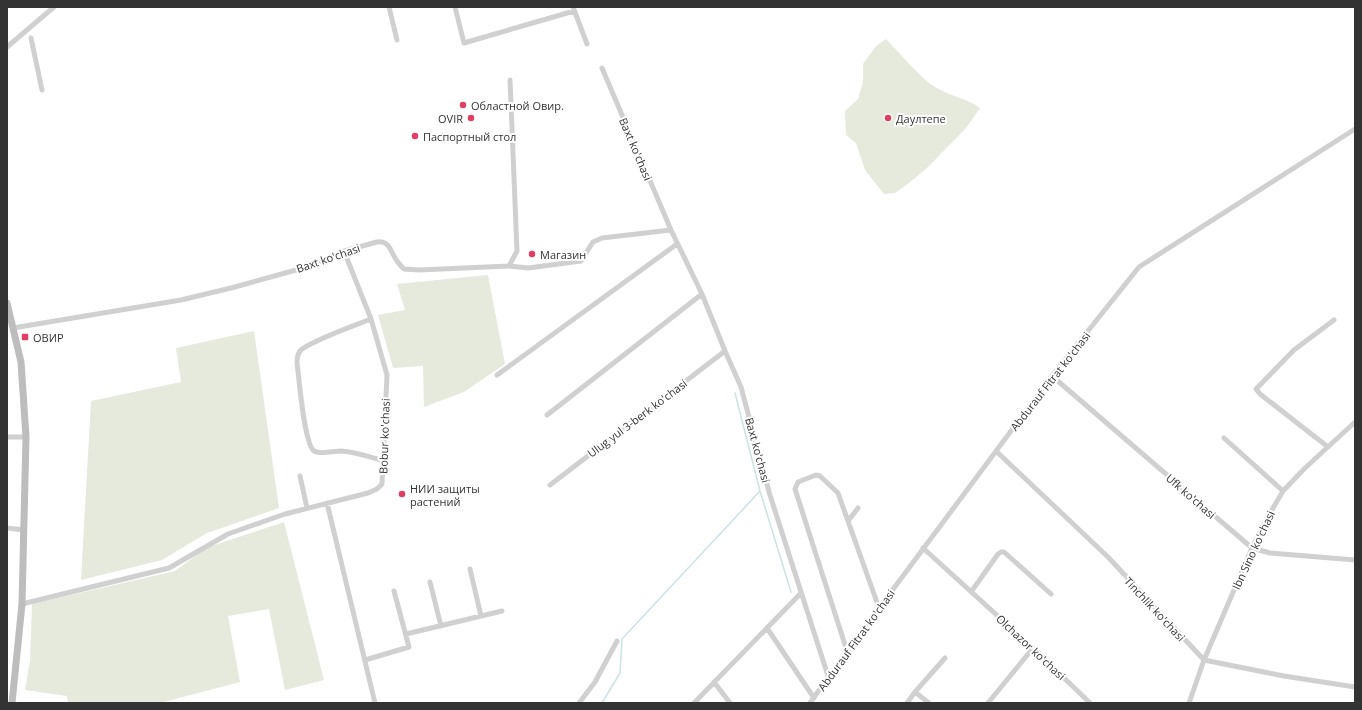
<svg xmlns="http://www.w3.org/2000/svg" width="1362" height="710" font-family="'Open Sans',sans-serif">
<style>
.green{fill:#e5eadc}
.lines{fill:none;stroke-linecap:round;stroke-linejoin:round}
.stream{stroke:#cae2e9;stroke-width:1.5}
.street{stroke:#d0d0d0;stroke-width:5}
.secondary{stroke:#bdbdbd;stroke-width:7}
.poi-dot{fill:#e03f63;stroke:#fff;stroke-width:1.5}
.labels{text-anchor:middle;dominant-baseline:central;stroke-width:4;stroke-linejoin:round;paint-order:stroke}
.poi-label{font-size:11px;fill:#333;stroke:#fff;text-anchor:start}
.street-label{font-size:11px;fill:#333;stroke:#fff}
</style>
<rect width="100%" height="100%" fill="#fff"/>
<path class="green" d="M 886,39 C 900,53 919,77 935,87 C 950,96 966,98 980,108 L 966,128 L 927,168 L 909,183 L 895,193 L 884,194 L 865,170 L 856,143 L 846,135 L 845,111 L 858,99 L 863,82 L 863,64 L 876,46 Z
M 488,275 L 505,364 L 464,392 L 424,407 L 423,366 L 393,368 L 378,315 L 405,310 L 397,284 Z
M 254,331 L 279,508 L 207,533 L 162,560 L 81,580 L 91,401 L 181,382 L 176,348 Z
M 284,522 L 324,680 L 285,690 L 269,609 L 228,616 L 240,682 L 160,703 L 68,703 L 67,696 L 25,690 L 30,661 L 32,604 L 175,571 L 206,548 Z"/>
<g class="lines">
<path class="stream" d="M 735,393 L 760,491 L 791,592
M 602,703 L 620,673 L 622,639 L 760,491"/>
<path class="street" d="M 389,7 L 397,40
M 455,7 L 464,43 L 574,11
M 573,7 L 587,44
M 31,38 L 42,90
M 7,47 L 54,7
M 602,68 L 671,230 L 702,294 L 725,351 L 741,387 L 769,492 L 828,676
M 509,266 L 517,251 L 510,80
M 371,319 C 356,325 308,342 300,351 C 297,355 297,359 297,363 C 299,377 304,444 314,451 C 321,455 333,451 341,451 C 356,452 370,457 384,461
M 13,328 L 181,300 L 231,288 L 321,263 L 344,251 L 377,242 C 390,240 391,253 397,261 C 399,264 401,266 404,269 L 419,270 L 509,266 L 528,268 L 581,261 L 593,242 L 602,238 L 671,230
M 497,375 L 677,244
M 1052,376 L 1252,548 L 1270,553 L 1355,560
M 547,415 L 702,294
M 7,437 L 26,437
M 1224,438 L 1283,491
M 1328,447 L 1260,394 L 1256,389 L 1294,350 L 1334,320
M 996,451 L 1108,557 L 1204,660 L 1284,676 L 1355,687
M 300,476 L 307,508
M 550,485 L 725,351
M 327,503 L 375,703
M 848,521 L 858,508
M 7,528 L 24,530
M 923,548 L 1033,648 L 1090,703
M 470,569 L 481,616
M 430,582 L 441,626
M 971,592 L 998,554 L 1001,552 L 1004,552 L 1051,594
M 22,604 L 169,568 L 228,534 L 285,514 L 368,493 L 377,489 L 382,484 L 387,375 L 371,319 L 344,251
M 767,628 L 814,698
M 406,634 L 502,611
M 847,651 L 795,489 L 798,482 L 816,475 L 820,476 L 838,493 L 879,608
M 365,660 L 409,647 L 394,591
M 714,682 L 730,703
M 915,692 L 929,703
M 579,703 L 595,682 L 617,641
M 694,703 L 801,593
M 810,703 L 847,651 L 1052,376 L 1139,267 L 1355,129
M 907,703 L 915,692 L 945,658
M 988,703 L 1033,648
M 1189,703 L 1204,660 L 1252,548 L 1266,520 L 1283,491 L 1304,469 L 1355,422"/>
<path class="secondary" d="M 7,303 L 21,362 L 26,437 L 22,604 L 12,703"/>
</g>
<g class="poi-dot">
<circle cx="463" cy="105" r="4"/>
<circle cx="471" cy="118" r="4"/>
<circle cx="888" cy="118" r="4"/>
<circle cx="415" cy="136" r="4"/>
<circle cx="532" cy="254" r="4"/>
<rect x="21" y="333" width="8" height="8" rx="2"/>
<circle cx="402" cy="494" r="4"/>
</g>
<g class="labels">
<g class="poi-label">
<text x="471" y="105">Областной Овир.</text>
<text x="463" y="118" text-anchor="end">OVIR</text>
<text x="896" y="118">Даултепе</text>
<text x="423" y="136">Паспортный стол</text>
<text x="540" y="254">Магазин</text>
<text x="33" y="337">ОВИР</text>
<text x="410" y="488">НИИ защиты<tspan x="410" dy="13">растений</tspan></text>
</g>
<g class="street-label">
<text transform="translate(636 149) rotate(67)">Baxt ko'chasi</text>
<text transform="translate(328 258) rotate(-19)">Baxt ko'chasi</text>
<text transform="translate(1050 381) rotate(-52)">Abdurauf Fitrat ko'chasi</text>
<text transform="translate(637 418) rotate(-37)">Ulug yul 3-berk ko'chasi</text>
<text transform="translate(384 436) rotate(-88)">Bobur ko'chasi</text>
<text transform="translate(758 450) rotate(75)">Baxt ko'chasi</text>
<text transform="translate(1191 496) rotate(41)">Ufk ko'chasi</text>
<text transform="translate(1253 550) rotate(-65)">Ibn Sino ko'chasi</text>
<text transform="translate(1155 609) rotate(47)">Tinchlik ko'chasi</text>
<text transform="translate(856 640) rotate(-54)">Abdurauf Fitrat ko'chasi</text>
<text transform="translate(1031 647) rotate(43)">Olchazor ko'chasi</text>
</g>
</g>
<rect width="1362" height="710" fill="none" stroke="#333333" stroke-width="16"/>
</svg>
